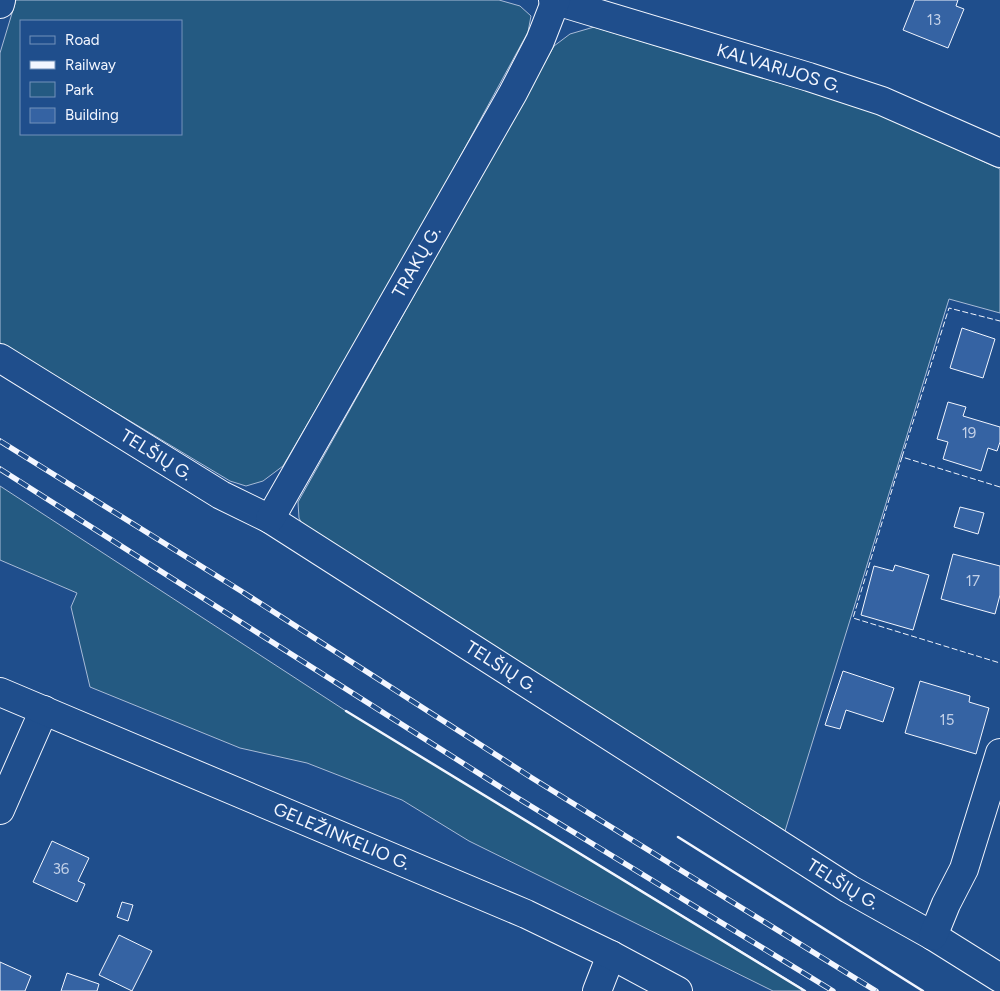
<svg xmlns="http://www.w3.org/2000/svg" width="1000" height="991" font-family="Figtree,sans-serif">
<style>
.green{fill:#245a82;stroke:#a8bbd7;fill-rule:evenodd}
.building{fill:#3563a3;stroke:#f2f6ff}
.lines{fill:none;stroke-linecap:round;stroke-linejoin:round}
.street-casing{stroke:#f2f6ff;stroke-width:30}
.primary-casing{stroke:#f2f6ff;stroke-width:30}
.street{stroke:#1f4e8c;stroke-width:28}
.primary{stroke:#1f4e8c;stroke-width:28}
.rail-casing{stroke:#f2f6ff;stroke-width:5.5}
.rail{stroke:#1f4e8c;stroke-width:4;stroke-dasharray:11;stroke-linecap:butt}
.fence{stroke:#f2f6ff;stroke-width:1;stroke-dasharray:6 2.5;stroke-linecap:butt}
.wall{stroke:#f2f6ff;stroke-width:2.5}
.labels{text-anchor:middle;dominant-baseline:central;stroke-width:4;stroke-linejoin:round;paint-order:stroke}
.number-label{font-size:15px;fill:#c3d1e8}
.street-label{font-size:18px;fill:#f2f6ff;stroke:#1f4e8c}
</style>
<rect width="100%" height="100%" fill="#1f4e8c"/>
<path class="green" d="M 16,0 L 499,0 L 520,6 L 531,16 L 528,32 L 412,245 L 283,466 L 263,481 L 246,486 L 230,481 L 0,343 L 0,53 ZM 21,21 L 181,21 L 181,134 L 21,134 Z
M 594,27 L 870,110 L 1000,169 L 1000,313 L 949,299 L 785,831 L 304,528 L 299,518 L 298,502 L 554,46 L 570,34 Z
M 0,486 L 346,711 L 803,989 L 801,991 L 773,991 L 469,841 L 402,800 L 307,763 L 240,748 L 90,687 L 71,607 L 77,593 L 0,560 Z"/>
<path class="building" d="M 915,0 L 958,0 L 956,6 L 964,9 L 948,48 L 903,30 Z
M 962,328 L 995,339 L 983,378 L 950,368 Z
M 948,402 L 966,407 L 963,416 L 1000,427 L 1000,442 L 997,451 L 988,448 L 981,471 L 943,459 L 948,442 L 937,439 Z
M 960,507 L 984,513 L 978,534 L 954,527 Z
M 953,554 L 1000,566 L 1000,595 L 995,614 L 941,599 Z
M 895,565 L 929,575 L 913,630 L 861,615 L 874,566 L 893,571 Z
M 843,671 L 894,688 L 883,722 L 846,710 L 840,729 L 825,725 Z
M 920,681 L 970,696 L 969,702 L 989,708 L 976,754 L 905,733 Z
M 52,841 L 89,858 L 78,881 L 85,884 L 77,902 L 33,882 Z
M 122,902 L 133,905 L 128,921 L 117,917 Z
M 119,935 L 152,951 L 132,991 L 99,975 Z
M 0,962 L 31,976 L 25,991 L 0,991 Z
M 67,973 L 99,984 L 97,991 L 61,991 Z"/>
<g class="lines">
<g class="street-casing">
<g id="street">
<path id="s1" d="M 553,0 L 809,77 L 882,101 L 1000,153"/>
<path d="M 0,4 L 1,0"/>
<path id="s2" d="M 0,358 L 221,495 L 270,519 L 849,889 L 933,936 L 1000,978"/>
<path id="s3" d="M 270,519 L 513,93 L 540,41 L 556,0"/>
<path d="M 0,810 L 44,710"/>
<path d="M 933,936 L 946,904 L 964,869 L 1000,753"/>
<path d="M 597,991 L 611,955"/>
</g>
</g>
<g class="primary-casing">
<g id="primary">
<path id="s4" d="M 0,692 L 526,914 L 611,955 L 678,991"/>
</g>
</g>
<use href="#street" class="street"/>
<use href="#primary" class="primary"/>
<g class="rail-casing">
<path id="rail" d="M 0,441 L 241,591 L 532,778 L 876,991
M 0,469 L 516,797 L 833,991"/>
</g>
<use href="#rail" class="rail"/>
<path class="fence" d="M 902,457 L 949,308 L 1000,321
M 1000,487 L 902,457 L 853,618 L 1000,663"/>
<path class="wall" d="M 346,711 L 805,991
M 678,837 L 923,991"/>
</g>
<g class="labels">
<g class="number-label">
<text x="934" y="20">13</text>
<text x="969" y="433">19</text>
<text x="973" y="581">17</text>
<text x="947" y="720">15</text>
<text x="61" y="869">36</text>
</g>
<g class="street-label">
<text stroke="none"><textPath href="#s1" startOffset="236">KALVARIJOS G.</textPath></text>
<text stroke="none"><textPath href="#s3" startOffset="296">TRAKŲ G.</textPath></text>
<text stroke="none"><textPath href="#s2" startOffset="184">TELŠIŲ G.</textPath></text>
<text stroke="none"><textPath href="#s2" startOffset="589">TELŠIŲ G.</textPath></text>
<text stroke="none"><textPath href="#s4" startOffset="371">GELEŽINKELIO G.</textPath></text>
<text stroke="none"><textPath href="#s2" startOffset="994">TELŠIŲ G.</textPath></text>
</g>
</g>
<rect x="20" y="20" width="162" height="115" fill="#1f4e8c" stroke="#7391ba"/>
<rect x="30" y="36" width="25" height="8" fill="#1f4e8c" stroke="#7391ba"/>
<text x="65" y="45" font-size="15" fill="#f2f6ff">Road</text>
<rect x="30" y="61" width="25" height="8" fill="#f2f6ff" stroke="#7391ba"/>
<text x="65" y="70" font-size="15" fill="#f2f6ff">Railway</text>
<rect x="30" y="82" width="25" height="15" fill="#245a82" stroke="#7391ba"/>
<text x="65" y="95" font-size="15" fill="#f2f6ff">Park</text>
<rect x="30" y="108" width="25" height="15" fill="#3563a3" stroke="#7391ba"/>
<text x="65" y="120" font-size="15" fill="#f2f6ff">Building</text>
</svg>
